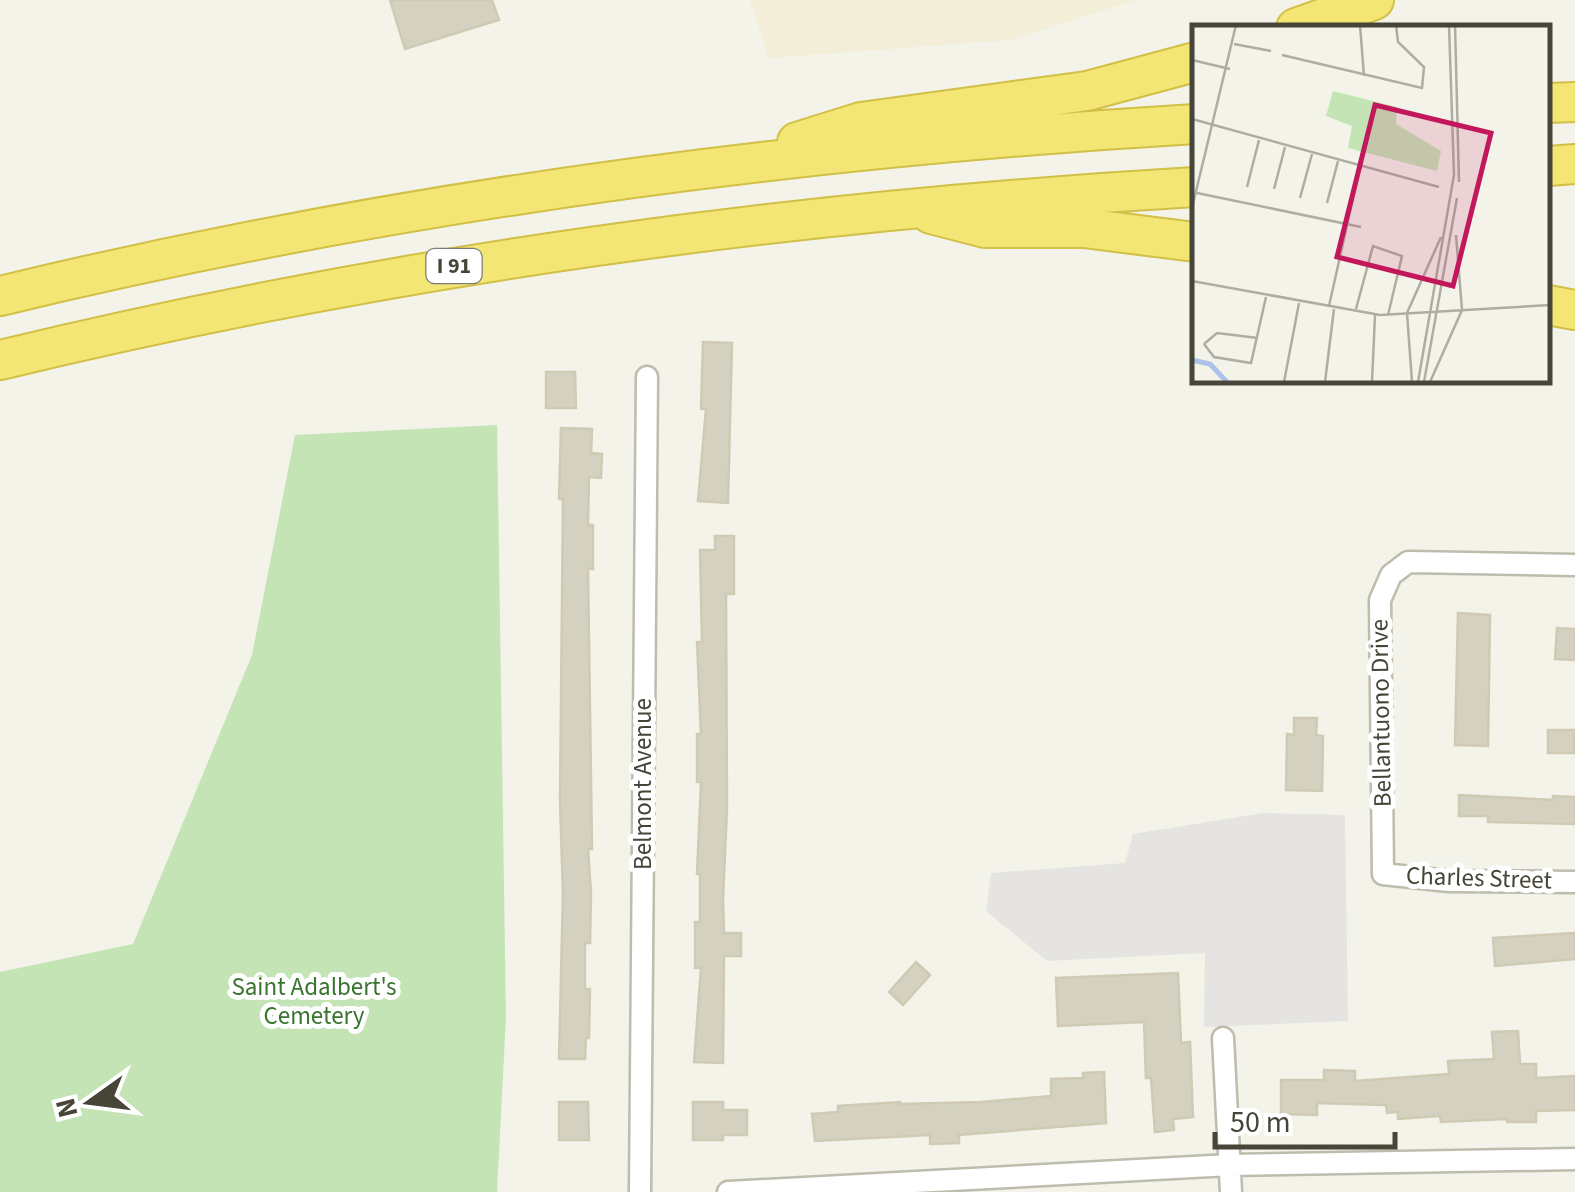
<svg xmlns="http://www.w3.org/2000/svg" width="1575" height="1192" font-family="'Source Sans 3',sans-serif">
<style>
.commercial{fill:#f3eed7}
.green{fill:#c4e4b6}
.parking{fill:#e5e4e1}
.building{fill:#d4d1c0;stroke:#cfcab3;stroke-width:2.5}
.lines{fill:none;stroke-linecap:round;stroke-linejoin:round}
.street-casing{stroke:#bebcad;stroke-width:25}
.highway-casing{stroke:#d2bf45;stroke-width:42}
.street{stroke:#fff;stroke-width:20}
.highway{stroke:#f3e675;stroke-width:38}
.labels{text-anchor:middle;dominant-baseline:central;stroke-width:10;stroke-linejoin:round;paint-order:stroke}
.shield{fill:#fff;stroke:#7e7c74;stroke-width:2.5}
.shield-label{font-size:22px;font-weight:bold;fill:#474438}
.street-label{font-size:25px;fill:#474438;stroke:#fff}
.park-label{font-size:25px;fill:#39752f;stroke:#fff}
.inset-river{fill:none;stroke:#abc2eb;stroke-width:5}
.inset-road{fill:none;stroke:#aeada2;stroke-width:2.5}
.view{fill:#c2185b;fill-opacity:0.15;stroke:#c2185b;stroke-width:5}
.inset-edge{fill:none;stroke:#474438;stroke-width:5}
</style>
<rect width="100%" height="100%" fill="#f3f3e9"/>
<path class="commercial" d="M 750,0 L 1136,0 L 1011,40 L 769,58 Z"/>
<path class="green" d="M 497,425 L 506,1017 L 497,1192 L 0,1192 L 0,972 L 133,944 L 252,655 L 295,435 Z"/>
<path class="parking" d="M 1263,813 L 1345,815 L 1348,1021 L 1204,1027 L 1205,953 L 1047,961 L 986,911 L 991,873 L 1125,863 L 1133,834 Z"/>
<path class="building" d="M 390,0 L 492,0 L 499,20 L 405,49 Z
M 703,342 L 732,343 L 728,503 L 698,501 L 706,409 L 701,409 Z
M 546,372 L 575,372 L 576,408 L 546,408 Z
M 561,428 L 592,429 L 591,453 L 602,454 L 601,478 L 589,477 L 588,525 L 593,525 L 593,569 L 588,569 L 592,849 L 588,849 L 591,893 L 590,943 L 585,943 L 585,989 L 590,989 L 589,1038 L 586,1038 L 585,1059 L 559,1059 L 563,893 L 560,801 L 563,499 L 559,499 Z
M 715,536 L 734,536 L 734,594 L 726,594 L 727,808 L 723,899 L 724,933 L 741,933 L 741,956 L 724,956 L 723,1063 L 694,1062 L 701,968 L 695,968 L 695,922 L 700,922 L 700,874 L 697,874 L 701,782 L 697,782 L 697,734 L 701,734 L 697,642 L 702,642 L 700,550 L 715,550 Z
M 1458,613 L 1490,615 L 1488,746 L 1455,745 Z
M 1557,628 L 1575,629 L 1575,660 L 1555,659 Z
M 1294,718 L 1317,718 L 1316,735 L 1323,736 L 1322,791 L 1286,790 L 1287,734 L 1294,735 Z
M 1548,730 L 1574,730 L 1574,753 L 1548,753 Z
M 1459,795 L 1553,800 L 1553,796 L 1575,797 L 1575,824 L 1488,822 L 1488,816 L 1459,816 Z
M 1575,933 L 1575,959 L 1495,966 L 1493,938 Z
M 916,962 L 930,975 L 903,1005 L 889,992 Z
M 1178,973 L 1181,1043 L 1190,1042 L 1193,1117 L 1173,1119 L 1174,1130 L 1155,1132 L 1151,1078 L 1146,1078 L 1144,1022 L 1058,1026 L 1056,978 Z
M 1518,1031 L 1520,1064 L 1536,1064 L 1536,1078 L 1575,1076 L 1575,1110 L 1536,1111 L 1536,1122 L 1507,1122 L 1507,1119 L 1441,1122 L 1440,1116 L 1398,1119 L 1398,1112 L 1387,1113 L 1386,1105 L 1317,1103 L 1317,1115 L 1281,1114 L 1281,1080 L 1324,1080 L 1324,1070 L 1355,1071 L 1355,1081 L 1449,1074 L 1448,1061 L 1494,1059 L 1492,1032 Z
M 1104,1072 L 1106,1123 L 959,1135 L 959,1143 L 930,1144 L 930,1135 L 815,1141 L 812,1114 L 838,1112 L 838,1106 L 900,1102 L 900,1104 L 981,1102 L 1051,1096 L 1051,1079 L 1083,1078 L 1083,1073 Z
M 559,1102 L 588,1102 L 589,1140 L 559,1140 Z
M 693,1102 L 723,1102 L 723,1110 L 747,1110 L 747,1135 L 723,1135 L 723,1140 L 693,1140 Z"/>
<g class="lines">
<g class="street-casing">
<path id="street" d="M 1575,565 L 1408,562 L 1391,575 L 1380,600 L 1383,874 L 1449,881 L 1575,882
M 1223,1038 L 1231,1192
M 640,1192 L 647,377
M 728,1192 L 1230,1165 L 1575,1159"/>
</g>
<g class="highway-casing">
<path id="highway" d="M 1296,28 L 1374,0
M 1548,103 L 1575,102
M 797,142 L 861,122 L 1087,91 L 1195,62
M 1548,166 L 1575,164
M 931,214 L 985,228 L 1084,228 L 1195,242
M 0,296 C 393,201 792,148 1195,124
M 1548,305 L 1575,310
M 0,360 C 397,264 787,211 1195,187"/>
</g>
<use href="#street" class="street"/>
<use href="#highway" class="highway"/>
</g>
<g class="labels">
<rect class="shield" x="426.5" y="249" width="55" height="34" rx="8"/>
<g class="shield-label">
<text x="454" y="266">I 91</text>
</g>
<g class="street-label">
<text transform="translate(1381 713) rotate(-91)">Bellantuono Drive</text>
<text transform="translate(643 784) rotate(-90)">Belmont Avenue</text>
<text transform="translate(1479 878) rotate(2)">Charles Street</text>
</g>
<g class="park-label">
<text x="314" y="987">Saint Adalbert's<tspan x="314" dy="29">Cemetery</tspan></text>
</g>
</g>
<g transform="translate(1192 25)">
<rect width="358" height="358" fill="#f3f3e9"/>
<path d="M 141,66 L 205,82 L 204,99 L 249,126 L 245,146 L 156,123 L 160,101 L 134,91 Z" fill="#c4e4b6"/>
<path class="inset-river" d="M 0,335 L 18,339 L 35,357"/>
<path class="inset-road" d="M 168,0 L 172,51M 263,0 L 267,157M 42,19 L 79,26M 90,30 L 230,63 L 232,42 L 206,17 L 204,0M 0,35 L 38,44M 0,94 L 247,162M 55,162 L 67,115M 82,164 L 93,122M 5,168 L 169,202M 108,173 L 120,129M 135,178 L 146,136M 0,183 L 44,0M 0,256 L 188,290 L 358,280M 137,281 L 171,129M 164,284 L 181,221 L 210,231 L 196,290M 12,319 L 22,332 L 59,338 L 74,272M 12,319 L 25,308 L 66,313M 92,357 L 107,278M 133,357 L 142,284M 180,357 L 183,290M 220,357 L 215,288 L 249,212M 226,357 L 262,150 L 257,0M 232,357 L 265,173M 238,357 L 270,285 L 264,210"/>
<path class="view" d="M 183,80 L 299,108 L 261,261 L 145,232 Z"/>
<rect width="358" height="358" class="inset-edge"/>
</g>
<g transform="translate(90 1102) rotate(256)" stroke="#ffffff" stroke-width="8" paint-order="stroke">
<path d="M0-8L18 38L0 25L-18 38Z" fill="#474438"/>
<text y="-15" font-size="28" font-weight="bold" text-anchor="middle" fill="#474438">N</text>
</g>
<path d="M1215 1132v15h180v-15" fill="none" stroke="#474438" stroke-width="5"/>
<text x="1230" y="1132" font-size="30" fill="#474438" stroke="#ffffff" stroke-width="8" paint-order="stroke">50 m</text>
</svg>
